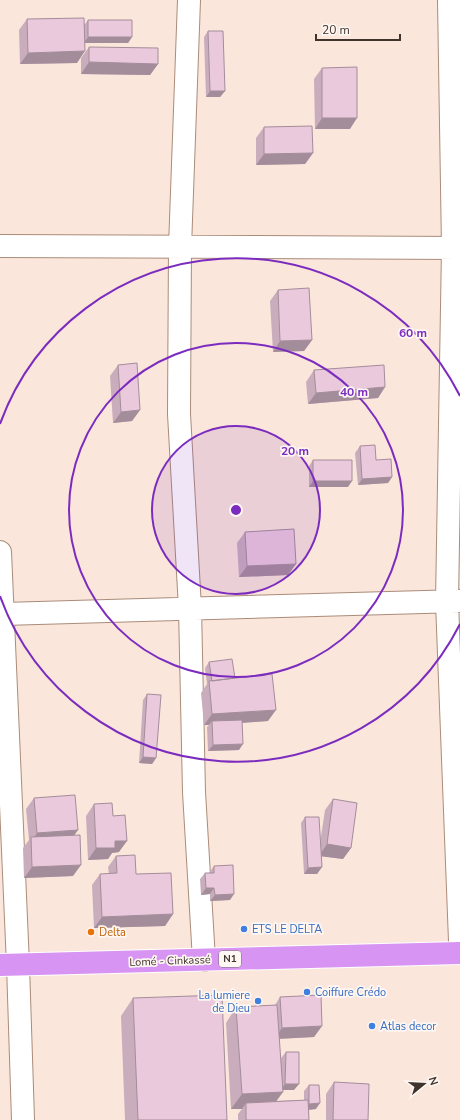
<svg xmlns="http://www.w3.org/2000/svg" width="460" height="1120" font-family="'Nunito Sans',sans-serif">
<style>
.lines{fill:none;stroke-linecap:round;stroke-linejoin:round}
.minor-casing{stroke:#aa8c7a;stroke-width:24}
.highway-casing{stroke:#fff;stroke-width:24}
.minor{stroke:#fff;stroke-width:22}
.highway{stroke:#d894f2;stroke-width:22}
.wall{fill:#c9adbd}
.shaded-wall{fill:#a48d9a}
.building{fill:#eac9dc;stroke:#a48d9a}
.ring{fill:none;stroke:#7b2cbf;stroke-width:2}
.shop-dot{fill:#3f7fe0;stroke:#fef7f3;stroke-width:1.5}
.food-dot{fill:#e8710a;stroke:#fef7f3;stroke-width:1.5}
.labels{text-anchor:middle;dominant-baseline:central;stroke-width:3.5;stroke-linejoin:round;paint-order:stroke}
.shield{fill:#fef7f3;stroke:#796e68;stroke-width:1}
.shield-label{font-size:10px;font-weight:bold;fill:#40332c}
.shop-label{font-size:11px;fill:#366cbe;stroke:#fef7f3;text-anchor:start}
.food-label{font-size:11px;fill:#c56008;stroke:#fef7f3;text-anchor:start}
.street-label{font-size:11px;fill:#40332c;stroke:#fef7f3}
.centre{fill:#7b2cbf;stroke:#fef7f3;stroke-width:2}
.ring-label{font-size:12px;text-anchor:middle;font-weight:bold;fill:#7b2cbf;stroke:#fef7f3;stroke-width:3.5;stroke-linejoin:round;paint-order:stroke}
</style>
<rect width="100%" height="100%" fill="#fbe6db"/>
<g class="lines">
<g class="minor-casing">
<path id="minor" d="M 189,0 L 180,247 L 179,414 L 190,608 L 194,792 L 204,960
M 449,0 L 453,248 L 447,602 L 460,941
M 0,246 L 460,248
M 0,552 L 18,965 L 23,1120
M 3,614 L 460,601"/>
</g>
<g class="highway-casing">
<path id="highway" d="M 0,965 L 460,953"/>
</g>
<use href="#minor" class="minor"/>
<use href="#highway" class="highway"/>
</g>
<path class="wall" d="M 27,19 L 85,24 L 88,20 L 132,37 L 128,43 L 85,43 L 77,63 L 20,64 L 19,30 Z
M 208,31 L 225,91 L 220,97 L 206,97 L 204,37 Z
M 89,47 L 158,64 L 150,75 L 81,74 L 81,58 Z
M 322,68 L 350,129 L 315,129 L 314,79 Z
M 264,127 L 313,153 L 305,164 L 256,165 L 256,138 Z
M 278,290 L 312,340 L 304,351 L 273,352 L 270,301 Z
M 118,365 L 140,410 L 132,421 L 113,423 L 110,376 Z
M 314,370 L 385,387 L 378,398 L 308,404 L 306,382 Z
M 360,446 L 376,460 L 392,477 L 388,483 L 358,485 L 355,453 Z
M 313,460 L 348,487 L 309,487 L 309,466 Z
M 245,532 L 288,575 L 239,577 L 237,543 Z
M 209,662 L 235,678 L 268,721 L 242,723 L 239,750 L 208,751 L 207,727 L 209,725 L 204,725 L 201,693 L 207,684 L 205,668 Z
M 147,694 L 156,758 L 152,764 L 139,763 L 143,700 Z
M 34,798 L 78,830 L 74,835 L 73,876 L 24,878 L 23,848 L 29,840 L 26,809 Z
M 333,799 L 351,848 L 343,859 L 321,856 L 322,867 L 317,874 L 304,874 L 301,823 L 305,817 L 320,843 L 325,810 Z
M 94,804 L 113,816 L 119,852 L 112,853 L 108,859 L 88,860 L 86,816 Z
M 116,856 L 136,874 L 173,914 L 165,926 L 94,928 L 92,885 L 100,874 L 109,874 L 108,867 Z
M 214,866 L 230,900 L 210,901 L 210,894 L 201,895 L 200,879 L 205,873 L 209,873 Z
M 280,997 L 322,1026 L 314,1037 L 279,1039 L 281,1067 L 281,1058 L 286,1052 L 294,1090 L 283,1090 L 283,1092 L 276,1101 L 304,1100 L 304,1091 L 309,1085 L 316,1109 L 309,1110 L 309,1120 L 238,1120 L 238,1114 L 242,1109 L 231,1109 L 226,1023 L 236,1007 L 275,1005 Z
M 133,998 L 227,1120 L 125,1120 L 121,1016 Z
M 334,1082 L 368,1120 L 326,1120 L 326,1094 Z"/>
<path class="shaded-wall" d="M 88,37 L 132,37 L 128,43 L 84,43 Z
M 85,51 L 77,63 L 20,64 L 28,53 Z
M 89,62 L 158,64 L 150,75 L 81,74 Z
M 210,91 L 225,91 L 220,97 L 206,97 Z
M 322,118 L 357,118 L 350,129 L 315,129 Z
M 313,153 L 305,164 L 256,165 L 264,154 Z
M 312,340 L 304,351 L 273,352 L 280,341 Z
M 385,387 L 378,398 L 308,404 L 316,393 Z
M 140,410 L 132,421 L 113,423 L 121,412 Z
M 392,477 L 388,483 L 358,485 L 362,479 Z
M 313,481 L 352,481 L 348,487 L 309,487 Z
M 296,564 L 288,575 L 239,577 L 247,566 Z
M 276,710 L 268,721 L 212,725 L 212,721 L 209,725 L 204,725 L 212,714 Z
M 243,744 L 239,750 L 208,751 L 213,745 Z
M 143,757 L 156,758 L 152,764 L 139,763 Z
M 78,830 L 70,841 L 31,842 L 37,833 Z
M 115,841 L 127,841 L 119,852 L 112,853 L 108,859 L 88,860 L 96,848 Z
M 327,844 L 351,848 L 343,859 L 319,856 Z
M 81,865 L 73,876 L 24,878 L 32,867 Z
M 322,867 L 317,874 L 304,874 L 308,868 Z
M 206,888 L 214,888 L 210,894 L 201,895 Z
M 234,894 L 230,900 L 210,901 L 215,895 Z
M 173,914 L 165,926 L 94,928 L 102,917 Z
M 322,1026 L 314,1037 L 274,1039 L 282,1028 Z
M 285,1084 L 299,1084 L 294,1090 L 281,1090 Z
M 283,1092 L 272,1107 L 246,1103 L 242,1109 L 231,1109 L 242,1094 Z
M 320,1103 L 316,1109 L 305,1110 L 309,1104 Z"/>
<path class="building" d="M 84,18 L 85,51 L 28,53 L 27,19 Z
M 88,20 L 132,20 L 132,37 L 88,37 Z
M 208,31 L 223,31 L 225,91 L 210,91 Z
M 89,47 L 158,48 L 158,64 L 89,62 Z
M 357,67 L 357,118 L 322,118 L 322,68 Z
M 312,126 L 313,153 L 264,154 L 264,127 Z
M 309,288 L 312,340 L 280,341 L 278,290 Z
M 137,363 L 140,410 L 121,412 L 118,365 Z
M 384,365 L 385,387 L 316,393 L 314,370 Z
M 375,445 L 376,460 L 391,459 L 392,477 L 362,479 L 360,446 Z
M 313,460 L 352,460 L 352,481 L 313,481 Z
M 294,529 L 296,564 L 247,566 L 245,532 Z
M 232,659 L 235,678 L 212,681 L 209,662 Z
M 272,674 L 276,710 L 212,714 L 209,681 Z
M 147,694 L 161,695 L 156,758 L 143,757 Z
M 242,720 L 243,744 L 213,745 L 212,721 Z
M 75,795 L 78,830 L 37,833 L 34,798 Z
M 333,799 L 357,803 L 351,848 L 327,844 Z
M 112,803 L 113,816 L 125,815 L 127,841 L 115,841 L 115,848 L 96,848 L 94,804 Z
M 305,817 L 319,817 L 322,867 L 308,868 Z
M 80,835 L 81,865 L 32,867 L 31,837 Z
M 135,855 L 136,874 L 171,873 L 173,914 L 102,917 L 100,874 L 117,873 L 116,856 Z
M 233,865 L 234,894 L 215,895 L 214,888 L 206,888 L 205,873 L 214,873 L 214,866 Z
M 222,995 L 227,1120 L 138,1120 L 133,998 Z
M 321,995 L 322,1026 L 282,1028 L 280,997 Z
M 277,1005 L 283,1092 L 242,1094 L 236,1007 Z
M 286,1052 L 299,1052 L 299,1084 L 285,1084 Z
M 334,1082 L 369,1084 L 368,1120 L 333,1120 Z
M 309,1085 L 319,1085 L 320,1103 L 309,1104 Z
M 308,1100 L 309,1120 L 246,1120 L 246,1103 Z"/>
<circle cx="236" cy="510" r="84" fill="#7b2cbf" fill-opacity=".12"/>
<g class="ring">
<circle cx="236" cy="510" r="84"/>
<circle cx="236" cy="510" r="167"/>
<path d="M460 624A251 251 0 0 1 0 596M0 424A251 251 0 0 1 460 396"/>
</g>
<g class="shop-dot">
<circle cx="244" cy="929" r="4"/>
<circle cx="307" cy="992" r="4"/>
<circle cx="258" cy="1001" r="4"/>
<circle cx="372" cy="1026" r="4"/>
</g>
<circle class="food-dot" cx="91" cy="932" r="4"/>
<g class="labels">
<rect class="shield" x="219" y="951" width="22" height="16" rx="3"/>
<g class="shield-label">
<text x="230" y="959">N1</text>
</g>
<g class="shop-label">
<text x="252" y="929">ETS LE DELTA</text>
<text x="315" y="992">Coiffure Crédo</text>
<text x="250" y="995" text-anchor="end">La lumiere<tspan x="250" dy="13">de Dieu</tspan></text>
<text x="380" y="1026">Atlas decor</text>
</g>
<g class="food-label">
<text x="99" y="932">Delta</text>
</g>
<g class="street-label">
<text transform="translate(170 961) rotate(-2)">Lomé - Cinkassé</text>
</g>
</g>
<circle cx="236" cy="510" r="6" class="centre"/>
<g class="ring-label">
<text x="413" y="337">60 m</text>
<text x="354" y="396">40 m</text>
<text x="295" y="455">20 m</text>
</g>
<g transform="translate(424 1084) rotate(72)" stroke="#fef7f3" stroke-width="3" paint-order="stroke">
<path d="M0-3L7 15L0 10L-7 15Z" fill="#40332c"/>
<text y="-6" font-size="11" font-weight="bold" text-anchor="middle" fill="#40332c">N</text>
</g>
<path d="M316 34v6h84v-6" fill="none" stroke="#40332c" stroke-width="2"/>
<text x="322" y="34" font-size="12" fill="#40332c" stroke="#fef7f3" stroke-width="3" paint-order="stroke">20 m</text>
</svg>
